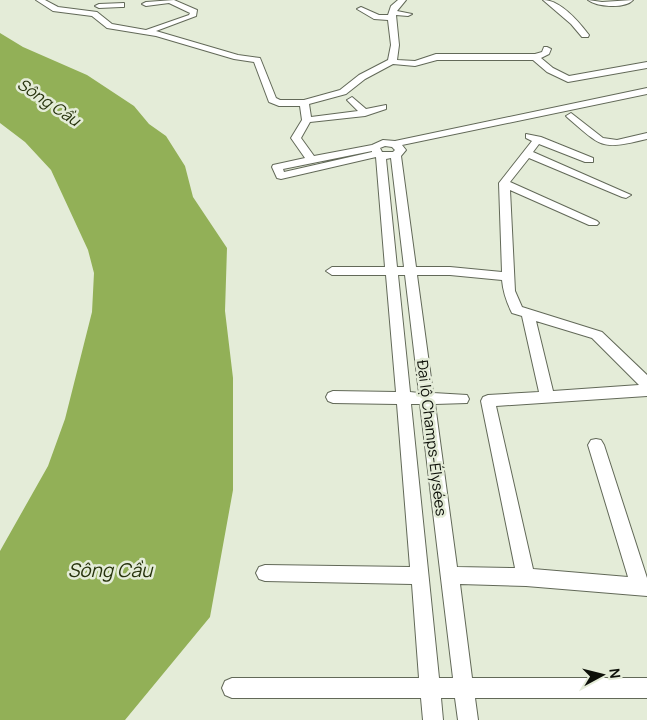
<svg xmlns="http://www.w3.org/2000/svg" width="647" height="720" font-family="Manrope,sans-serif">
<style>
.water{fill:#92b057}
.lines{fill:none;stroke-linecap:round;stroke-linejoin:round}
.minor-casing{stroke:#626958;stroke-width:2}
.minor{fill:#fff;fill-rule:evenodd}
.labels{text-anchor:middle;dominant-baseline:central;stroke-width:5;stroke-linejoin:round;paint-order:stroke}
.street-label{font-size:15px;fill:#0d1009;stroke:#e4ecd8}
.water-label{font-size:16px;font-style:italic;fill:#27330d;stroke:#e4ecd8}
.near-water-label{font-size:19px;font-style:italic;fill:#27330d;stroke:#e4ecd8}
</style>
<rect width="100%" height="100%" fill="#e4ecd8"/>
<path class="water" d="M 0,33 L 23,47 L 87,75 L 134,106 L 149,124 L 166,136 L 185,166 L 193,197 L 227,248 L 225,311 L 233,378 L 233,490 L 210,617 L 125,720 L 0,720 L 0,551 L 48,466 L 65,419 L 92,312 L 94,273 L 88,250 L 51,170 L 25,142 L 0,123 Z"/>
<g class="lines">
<g class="minor-casing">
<path id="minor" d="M 36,0 L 45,0 L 58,7 L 97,12 L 112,24 L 146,30 L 189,15 L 190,13 L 169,3 L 146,6 L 142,4 L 146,2 L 174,0 L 197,10 L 196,16 L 156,31 L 238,55 L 260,58 L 276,98 L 280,100 L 304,100 L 340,90 L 359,75 L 388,60 L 391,45 L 388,20 L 374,19 L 357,9 L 361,7 L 379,15 L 388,15 L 391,6 L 398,0 L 406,0 L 397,11 L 412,14 L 408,16 L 396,15 L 399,45 L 397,60 L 415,61 L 436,54 L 535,54 L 542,52 L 544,47 L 547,47 L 551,49 L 549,54 L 541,58 L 553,68 L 569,76 L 647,62 L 647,68 L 568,82 L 547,72 L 533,60 L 437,60 L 415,66 L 393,64 L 365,79 L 346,94 L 309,104 L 311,117 L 358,111 L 347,100 L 352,97 L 366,109 L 386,105 L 386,109 L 365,116 L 310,122 L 301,138 L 314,156 L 372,145 L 383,140 L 395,141 L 647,88 L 647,94 L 402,145 L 406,150 L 401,156 L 416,267 L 450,267 L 502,272 L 499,183 L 532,141 L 526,138 L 526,134 L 541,137 L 593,158 L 593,162 L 585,162 L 539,144 L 533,152 L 631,195 L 626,198 L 622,197 L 529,158 L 510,182 L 597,221 L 599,223 L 597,225 L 589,225 L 510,190 L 515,291 L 522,307 L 602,332 L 647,375 L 647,396 L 496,406 L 533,569 L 628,577 L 588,445 L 591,440 L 596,439 L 601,440 L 604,445 L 647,578 L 647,596 L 526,586 L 460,584 L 472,678 L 647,678 L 647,698 L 475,698 L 478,720 L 458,720 L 455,698 L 441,698 L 443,720 L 423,720 L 421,698 L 232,698 L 225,695 L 222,688 L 225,681 L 232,678 L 419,678 L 412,584 L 265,581 L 259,579 L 256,573 L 259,567 L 265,565 L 410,567 L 397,404 L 333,403 L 328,401 L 326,397 L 328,393 L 333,391 L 396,392 L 386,275 L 332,275 L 326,271 L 332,267 L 385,267 L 376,157 L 281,179 L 277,178 L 272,167 L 273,165 L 305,158 L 291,138 L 302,120 L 300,106 L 279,106 L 269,102 L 254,62 L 234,59 L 156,36 L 107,28 L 92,16 L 53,11 ZM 385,146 L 392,147 L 395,150 L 393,152 L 382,152 L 380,148 ZM 372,151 L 372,152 L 284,172 L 283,169 ZM 391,158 L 404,267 L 397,267 L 386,159 ZM 398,275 L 405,275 L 419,393 L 410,392 ZM 417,275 L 450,275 L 502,280 C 503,292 507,303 512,313 L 522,316 L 539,392 L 488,395 L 483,397 L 481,401 L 515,568 L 457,567 L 435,404 L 467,403 L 469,399 L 467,395 L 433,393 ZM 536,321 L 592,338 L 639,385 L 553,391 ZM 411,404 L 420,404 L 453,678 L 439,678 Z
M 543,0 C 561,0 579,22 589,35 L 588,37 L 582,37 L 571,24 Z
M 588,0 L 602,2 L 633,0 C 625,9 597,7 588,0 Z
M 124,3 L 124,7 L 121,7 L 99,8 L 95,6 L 99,4 Z
M 571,113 L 603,138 L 617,140 L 647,133 L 647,139 C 601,150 603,148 568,118 L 566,116 Z"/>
</g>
<use href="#minor" class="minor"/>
</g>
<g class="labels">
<g class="street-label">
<text transform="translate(432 438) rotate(83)">Đại lộ Champs-Élysées</text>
</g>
<g class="water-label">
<text transform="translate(49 102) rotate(34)">Sông Cầu</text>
</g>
<g class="near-water-label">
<text x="110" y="570">Sông Cầu</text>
</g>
</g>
<g transform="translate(602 675) rotate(83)" stroke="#e4ecd8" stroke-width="4" paint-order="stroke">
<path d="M0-4L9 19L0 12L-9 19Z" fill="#0d1009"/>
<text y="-8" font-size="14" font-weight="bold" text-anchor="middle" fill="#0d1009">N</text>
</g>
</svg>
